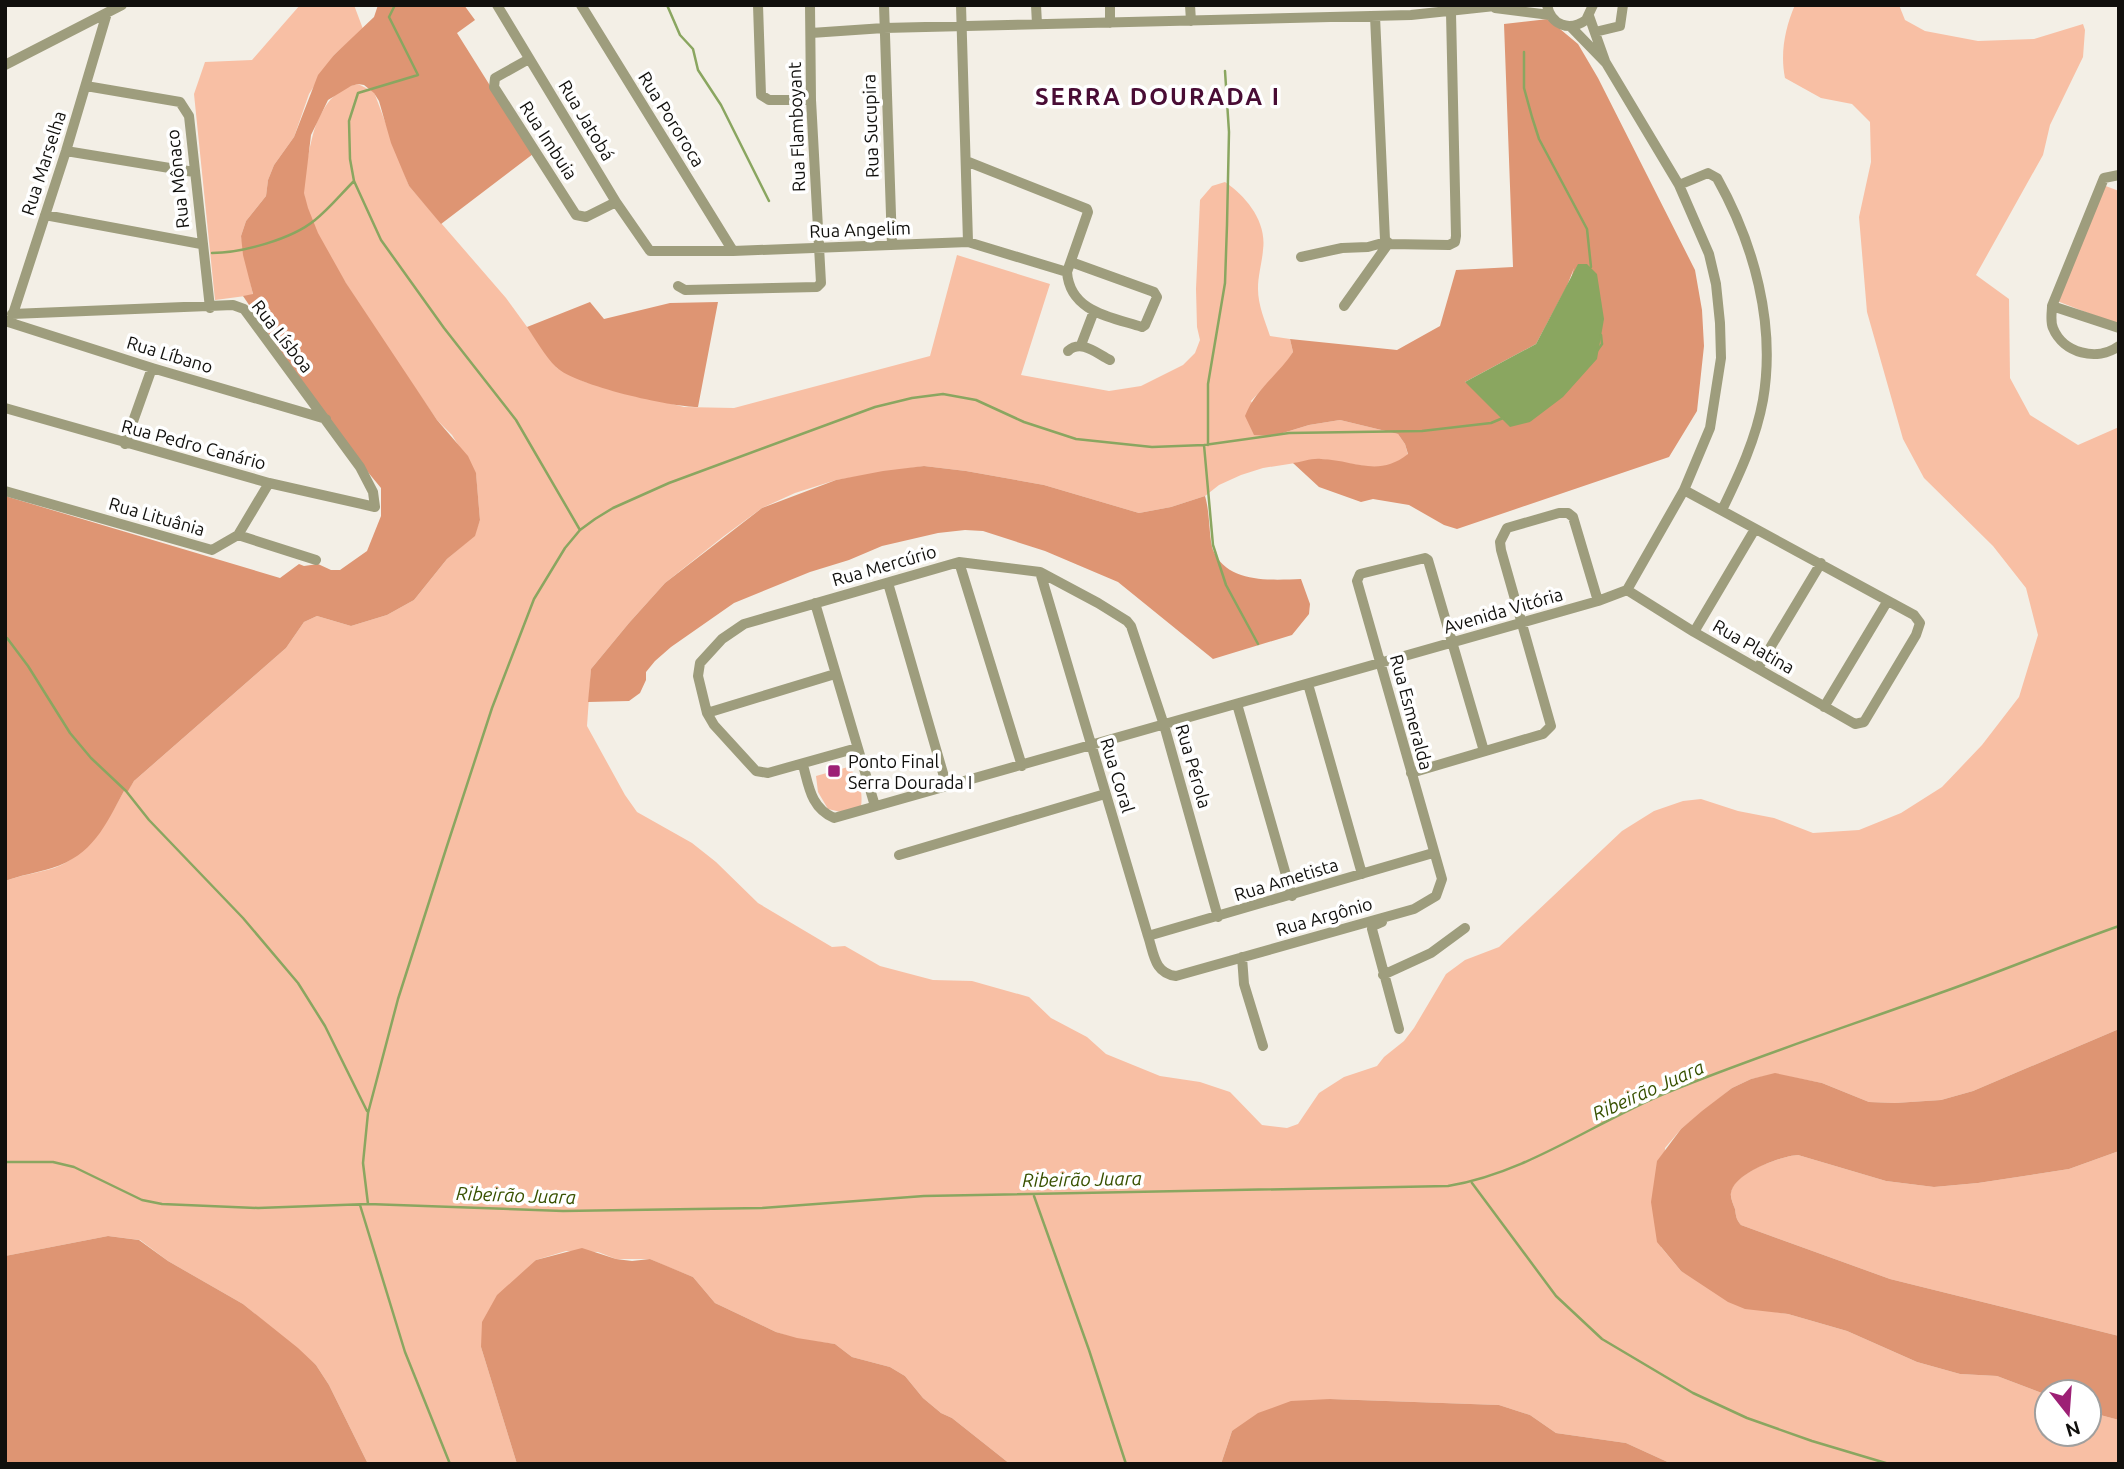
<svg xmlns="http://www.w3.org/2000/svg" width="2124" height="1469" font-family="Ubuntu,sans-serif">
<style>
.green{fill:#f8bfa4}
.forest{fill:#de9573;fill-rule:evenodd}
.water{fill:#8aa660}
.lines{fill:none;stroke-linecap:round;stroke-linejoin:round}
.stream{stroke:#8aa660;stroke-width:2.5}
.minor{stroke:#9e9d7d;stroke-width:10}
.poi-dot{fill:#9d2075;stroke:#fff;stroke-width:2.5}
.labels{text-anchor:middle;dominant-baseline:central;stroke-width:7;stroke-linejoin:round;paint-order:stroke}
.street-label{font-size:18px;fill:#11100d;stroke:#fff}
.poi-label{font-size:18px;fill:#11100d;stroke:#fff;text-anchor:start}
.water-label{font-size:19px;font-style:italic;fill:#385100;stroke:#fff}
.district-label{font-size:24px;font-weight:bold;letter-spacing:2px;fill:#490d35;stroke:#fff}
</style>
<rect width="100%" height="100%" fill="#f3efe6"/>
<path class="green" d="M 300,5 L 354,5 L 363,29 L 334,55 L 309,94 L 294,137 L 274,165 L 268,180 L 266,196 L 246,221 L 241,236 L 253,295 L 215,300 L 194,94 L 205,62 L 252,60 Z
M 1795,5 L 1899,5 L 1905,20 L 1925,31 L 1978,41 L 2034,39 L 2083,24 L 2085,30 L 2083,57 L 2050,125 L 2043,155 L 1976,275 L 2009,299 L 2010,378 L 2030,415 L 2078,445 L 2119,427 L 2119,1029 L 1973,1091 L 1941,1100 L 1895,1103 L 1869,1102 L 1822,1083 L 1775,1074 L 1751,1079 L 1732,1088 L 1681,1129 L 1665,1148 L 1661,1247 L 1681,1271 L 1769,1311 L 1788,1314 L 1847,1331 L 1917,1362 L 1960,1374 L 1997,1376 L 2047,1395 L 2047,1434 L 2089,1434 L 2089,1412 L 2119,1420 L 2119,1464 L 1672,1464 L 1626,1443 L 1556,1433 L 1530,1415 L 1499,1405 L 1330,1399 L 1232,1431 L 1221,1464 L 1010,1464 L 952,1418 L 941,1413 L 923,1398 L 905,1376 L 890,1367 L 852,1357 L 835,1344 L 797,1339 L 776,1332 L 715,1303 L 693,1277 L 666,1266 L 650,1259 L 616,1259 L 598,1252 L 566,1251 L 536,1260 L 481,1347 L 517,1464 L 368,1464 L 329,1385 L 316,1365 L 243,1304 L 168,1261 L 140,1240 L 108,1236 L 5,1256 L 5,881 C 21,875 38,873 54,868 C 88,856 107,822 124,791 L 128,790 L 134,781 L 286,648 L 304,622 L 317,616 L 351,626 L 387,615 L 414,600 L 447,559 L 474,536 L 480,520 L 476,474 L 452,435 L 437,420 C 410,381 385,343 359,304 C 341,275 309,229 304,194 C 302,182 312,133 317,122 C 327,102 335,89 358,84 L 374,92 L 409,186 L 506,298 L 557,368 L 585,382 L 684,407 L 734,408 L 930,356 L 957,255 L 1050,284 L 1021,375 L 1109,391 L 1141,386 L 1183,365 L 1195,353 L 1200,340 L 1197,327 L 1196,289 L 1200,200 L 1212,186 L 1225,182 C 1247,197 1267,222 1263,250 C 1262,263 1258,275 1258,289 C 1258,305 1265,321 1270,336 L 1290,339 L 1293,352 L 1284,366 L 1251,401 L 1273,436 L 1309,425 L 1340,420 L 1398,434 L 1405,444 L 1408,455 L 1398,463 L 1376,468 L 1321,459 L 1263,468 L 1241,475 L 1219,485 L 1205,496 L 1171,507 L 1139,513 L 1044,485 L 966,471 L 924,466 L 836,480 L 795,493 L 762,508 L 724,536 L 665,583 L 629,623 L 591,669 L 587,726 L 625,795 L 637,812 L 692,843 L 716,862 L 758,903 L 832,947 L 845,946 L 880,966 L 933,980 L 972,981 L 1029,997 L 1051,1018 L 1087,1037 L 1106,1054 L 1160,1076 L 1200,1082 L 1230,1092 L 1262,1125 L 1287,1128 L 1298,1124 L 1319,1093 L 1344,1077 L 1377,1066 L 1384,1057 L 1404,1041 L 1414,1028 L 1446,974 L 1465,960 L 1499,947 L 1622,831 L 1654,811 L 1683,801 L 1701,799 L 1738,811 L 1774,818 L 1813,833 L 1859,830 L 1901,813 L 1942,787 L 1982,745 L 2019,697 L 2038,635 L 2026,588 L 1993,546 L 1924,478 L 1903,439 L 1867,312 L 1859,217 L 1871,162 L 1870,122 L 1852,104 L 1821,98 L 1785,78 C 1780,53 1785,28 1795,5 Z
M 2103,185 L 2119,191 L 2119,325 L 2057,301 Z
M 848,767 C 860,777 863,792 861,807 L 849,814 L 828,809 L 818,792 L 816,776 Z
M 2119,1151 L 2119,1336 L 1890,1279 L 1741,1225 C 1736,1219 1736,1216 1735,1209 C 1733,1204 1730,1197 1731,1192 C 1734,1173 1781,1156 1798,1155 L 1886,1181 L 1934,1187 L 1978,1183 L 2069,1169 Z"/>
<path class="forest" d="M 378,5 L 464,5 L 475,20 L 457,33 L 533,154 L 441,224 L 409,186 L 391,143 L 379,101 L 374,93 L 364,85 L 358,84 L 351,86 L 328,100 L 311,135 L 304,193 L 308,208 L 318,233 L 346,283 L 437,420 L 468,456 L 476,473 L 480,520 L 475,536 L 447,559 L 414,600 L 387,615 L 351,626 L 317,616 L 304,622 L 286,648 L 134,781 L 128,791 L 124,791 C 105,826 93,855 52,868 C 36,873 21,875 5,881 L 5,496 L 280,578 L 299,564 L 304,566 L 318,564 L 331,570 L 340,570 L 367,551 L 381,516 L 381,488 L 334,431 L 243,296 L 253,294 L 243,255 L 241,236 L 246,221 L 266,196 L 268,180 L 274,165 L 294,137 L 318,75 L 334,55 L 374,17 Z
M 1548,19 L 1578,44 L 1598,78 L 1695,270 L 1702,310 L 1704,346 L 1697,411 L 1669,457 L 1457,529 L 1444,525 L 1409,505 L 1373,499 L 1361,502 L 1319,487 L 1293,463 C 1302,462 1312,458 1321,459 C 1354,460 1378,478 1408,454 L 1405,444 L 1398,434 L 1340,420 L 1309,425 L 1273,436 L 1254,435 L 1245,416 C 1255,390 1278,375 1293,352 L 1290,339 L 1397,350 L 1440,326 L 1456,270 L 1513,267 L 1504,24 ZM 1574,268 L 1530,422 L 1465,382 L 1536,344 L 1567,286 Z
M 590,302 L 604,319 L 670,303 L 718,302 L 698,407 C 671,407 576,386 556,367 C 545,356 536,340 527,327 Z
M 924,466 L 966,471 L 1044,485 L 1139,513 L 1171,507 L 1205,496 C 1210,512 1209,539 1213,550 C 1227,584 1272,580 1301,579 L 1310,604 L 1309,614 L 1292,635 L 1213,659 L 1118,582 L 1045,551 L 983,531 L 965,530 L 938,533 L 882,546 L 849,560 L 810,572 L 734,603 L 671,647 L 655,661 L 646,672 L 646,680 L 640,693 L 629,701 L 588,702 L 591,669 L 629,623 L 665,583 L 762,508 L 836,480 L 883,471 Z
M 2119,1029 L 2119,1151 L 2069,1169 L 1978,1183 L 1934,1187 L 1886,1181 L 1798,1155 C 1781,1156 1734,1173 1731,1193 C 1730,1197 1733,1204 1735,1209 C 1736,1216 1736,1219 1741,1225 L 1890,1279 L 2119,1336 L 2119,1420 L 2089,1412 L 2089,1392 L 2047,1392 L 2047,1395 L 1997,1376 L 1960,1374 L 1917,1362 L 1847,1331 L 1788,1314 L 1745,1309 L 1728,1302 L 1681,1271 L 1657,1242 L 1651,1202 L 1657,1161 L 1681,1129 L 1702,1111 L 1732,1088 L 1751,1079 L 1775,1073 L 1822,1083 L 1869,1102 L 1895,1103 L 1941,1100 L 1973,1091 Z
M 108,1236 L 139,1240 L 168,1261 L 243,1304 L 298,1348 L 316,1365 L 329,1385 L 368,1464 L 5,1464 L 5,1256 Z
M 582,1248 L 616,1259 L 632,1261 L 650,1259 L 693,1277 L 715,1303 L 776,1332 L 797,1338 L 835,1344 L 852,1357 L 890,1367 L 905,1376 L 923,1398 L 941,1413 L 952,1418 L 1010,1464 L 517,1464 L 481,1347 L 482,1322 L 497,1295 L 536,1260 Z
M 1330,1399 L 1499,1405 L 1530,1415 L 1556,1433 L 1626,1443 L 1672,1464 L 1221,1464 L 1232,1431 L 1258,1413 L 1291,1401 Z"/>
<path class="water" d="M 1578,264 L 1587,264 L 1597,274 L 1604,319 L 1597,359 L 1563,397 L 1530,422 L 1510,427 L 1465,382 L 1536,344 Z"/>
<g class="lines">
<path class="stream" d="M 395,5 L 389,17 L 418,75 L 358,93 L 349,121 L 350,159 L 354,181 L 381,240 L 444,328 L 516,420 L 580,530
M 667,5 L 680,35 L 693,49 L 698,70 L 721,105 L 769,201
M 1524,52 L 1524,88 L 1532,117 L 1539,139 L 1587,229 L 1591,267
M 212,253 C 242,253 292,239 315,220 C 329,209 341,194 354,181
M 1597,351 L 1602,344 L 1601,335
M 1204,445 L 1213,545 L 1226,585 L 1258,644
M 1208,445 L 1208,384 L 1225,283 L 1227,225 L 1229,132 L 1225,71
M 7,638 L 28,666 L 70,733 L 91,758 L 126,791 L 149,820 L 243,918 L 298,983 L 325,1026 L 367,1111
M 5,1162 L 53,1162 L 74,1167 L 142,1200 L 162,1204 L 258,1208 L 368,1204 L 563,1211 L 762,1208 L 924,1196 L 1448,1186 C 1527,1173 1593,1123 1666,1093 C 1757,1056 1849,1026 1940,993 C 2000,972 2059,947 2119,926
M 1472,1183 L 1556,1296 L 1602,1339 L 1693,1393 L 1747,1418 L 1812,1441 L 1889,1464
M 1034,1196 L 1089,1350 L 1126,1464
M 368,1204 L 363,1163 L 368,1113 L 398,999 L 446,849 L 492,708 L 534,599 L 565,548 L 580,530 L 595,519 L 613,508 L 669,483 L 875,407 L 912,398 L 943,394 L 976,400 L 1024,422 L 1076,439 L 1152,447 L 1204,445 L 1289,433 L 1422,431 L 1491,423 L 1503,418
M 360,1205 L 405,1352 L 450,1464"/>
<path class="minor" d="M 497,5 L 616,202 L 650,251 L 733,251 L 968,242 L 1067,272
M 581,5 L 733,251
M 758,5 L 761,95 L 769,100 L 811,100
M 884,5 L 892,245
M 961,5 L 968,242
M 1036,5 L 1037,24
M 1110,5 L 1110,23
M 1190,5 L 1191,21
M 1547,5 C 1551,25 1569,32 1586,20 L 1593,5
M 1495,8 L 1550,15
M 1375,16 L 1385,240 L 1390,244 L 1449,245 L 1455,242 L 1456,236 L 1451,13
M 1589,16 L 1605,61
M 1595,32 L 1620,26 L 1623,5
M 811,33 L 884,28 L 1411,15 L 1504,5
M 529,59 L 495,78 L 494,87 L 576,215 L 586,217 L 616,202
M 5,65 L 122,5
M 86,86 L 180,102 L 189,116 L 210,308
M 66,151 L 194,172
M 966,161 L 1087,209 L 1088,212 L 1067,272 C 1070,312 1111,317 1142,327 L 1145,325 L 1157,297 L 1154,292 L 1071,262
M 2119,175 L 2104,178 L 2052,306 C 2052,312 2050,321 2053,328 C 2063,353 2097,362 2119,346
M 1679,185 L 1708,173 L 1717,178 C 1754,244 1776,324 1763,400 C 1756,439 1739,475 1722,510
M 45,215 L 201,244
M 1301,257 L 1342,248 L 1368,247 L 1386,242
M 678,286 L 685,290 L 817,287 L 821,283 L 811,100 L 810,5
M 1344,306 L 1388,244
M 2052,306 L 2119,328
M 11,320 L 66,151 L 107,13
M 5,321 L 152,368 L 326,419
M 1081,345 L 1094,311
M 1068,351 C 1081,339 1096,353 1110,360
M 5,408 L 269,483 L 375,507 L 373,492 L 360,467 L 244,309 L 233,305 L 12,314
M 125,444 L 152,368
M 5,491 L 212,550 L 238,535 L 269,483
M 238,535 L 316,560
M 959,562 L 1022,766
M 1040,572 L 1148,936 C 1154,954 1154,973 1176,976 L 1414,909 L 1436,896 L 1442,879 L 1357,581 L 1360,574 L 1425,558 L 1428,560 L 1484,751
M 888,583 L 947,787
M 1627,590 L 1694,632 L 1855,724 L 1864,722 L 1916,635 L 1920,623 L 1914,615 L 1684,490
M 815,603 L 875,806
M 1694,632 L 1755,529
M 1758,668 L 1821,563
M 1308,684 L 1362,874
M 1237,704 L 1292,896
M 1824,707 L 1887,602
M 707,713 L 835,674
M 857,748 L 768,773 L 756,771 L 714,725 L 707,713 L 698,676 L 700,663 L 722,639 L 744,624 L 959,562 L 1040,572 L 1098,603 L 1127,621 L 1131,626 L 1164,725 L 1218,917
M 803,765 C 809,787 811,808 834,818 L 1598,601 L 1627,590 L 1684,490 L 1710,428 L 1721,358 L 1720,323 L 1716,284 L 1709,254 L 1679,185 L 1606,63 L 1571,27
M 1411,773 L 1543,734 L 1551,726 L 1501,550 L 1500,542 L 1507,528 L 1559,513 L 1568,513 L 1573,517 L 1598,601
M 899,855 L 1105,794
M 1382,922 L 1373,926 L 1372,929 L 1399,1029
M 1148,936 L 1433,853
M 1242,957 L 1244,984 L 1263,1046
M 1383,975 L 1431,953 L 1465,928"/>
</g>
<rect class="poi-dot" x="827" y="764" width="14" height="14" rx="3.5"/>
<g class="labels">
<g class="street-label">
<text transform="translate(672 119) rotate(58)">Rua Pororoca</text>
<text transform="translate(587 120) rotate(59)">Rua Jatobá</text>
<text transform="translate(870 126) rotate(-92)">Rua Sucupira</text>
<text transform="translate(796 127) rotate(-92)">Rua Flamboyant</text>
<text transform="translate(549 140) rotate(57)">Rua Imbuia</text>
<text transform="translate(43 163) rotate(-72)">Rua Marselha</text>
<text transform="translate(177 179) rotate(-96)">Rua Mônaco</text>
<text transform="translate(860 229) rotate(-2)">Rua Angelim</text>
<text transform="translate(283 336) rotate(52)">Rua Lísboa</text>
<text transform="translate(170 354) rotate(17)">Rua Líbano</text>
<text transform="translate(194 444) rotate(15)">Rua Pedro Canário</text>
<text transform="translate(157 516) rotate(16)">Rua Lituânia</text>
<text transform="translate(884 565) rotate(-16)">Rua Mercúrio</text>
<text transform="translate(1503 610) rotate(-16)">Avenida Vitória</text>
<text transform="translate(1754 646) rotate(30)">Rua Platina</text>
<text transform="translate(1412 712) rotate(75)">Rua Esmeralda</text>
<text transform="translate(1194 766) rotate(74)">Rua Pérola</text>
<text transform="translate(1118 775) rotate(73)">Rua Coral</text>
<text transform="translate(1286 879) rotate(-17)">Rua Ametista</text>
<text transform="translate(1324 916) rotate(-16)">Rua Argônio</text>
</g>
<g class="poi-label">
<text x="848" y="761">Ponto Final<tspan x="848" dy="21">Serra Dourada I</tspan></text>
</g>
<g class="water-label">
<text transform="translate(1648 1090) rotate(-24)">Ribeirão Juara</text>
<text transform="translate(1082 1179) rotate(-1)">Ribeirão Juara</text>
<text transform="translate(516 1195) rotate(2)">Ribeirão Juara</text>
</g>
<g class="district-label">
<text x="1158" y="96">SERRA DOURADA I</text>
</g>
</g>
<rect width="2124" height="1469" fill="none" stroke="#11100d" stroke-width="14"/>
<g transform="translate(2068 1413) rotate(163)"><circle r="33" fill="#ffffff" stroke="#a09f9e" stroke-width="2"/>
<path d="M0-5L12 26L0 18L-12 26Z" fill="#9d2075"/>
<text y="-10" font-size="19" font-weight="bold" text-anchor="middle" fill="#11100d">N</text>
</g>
</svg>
